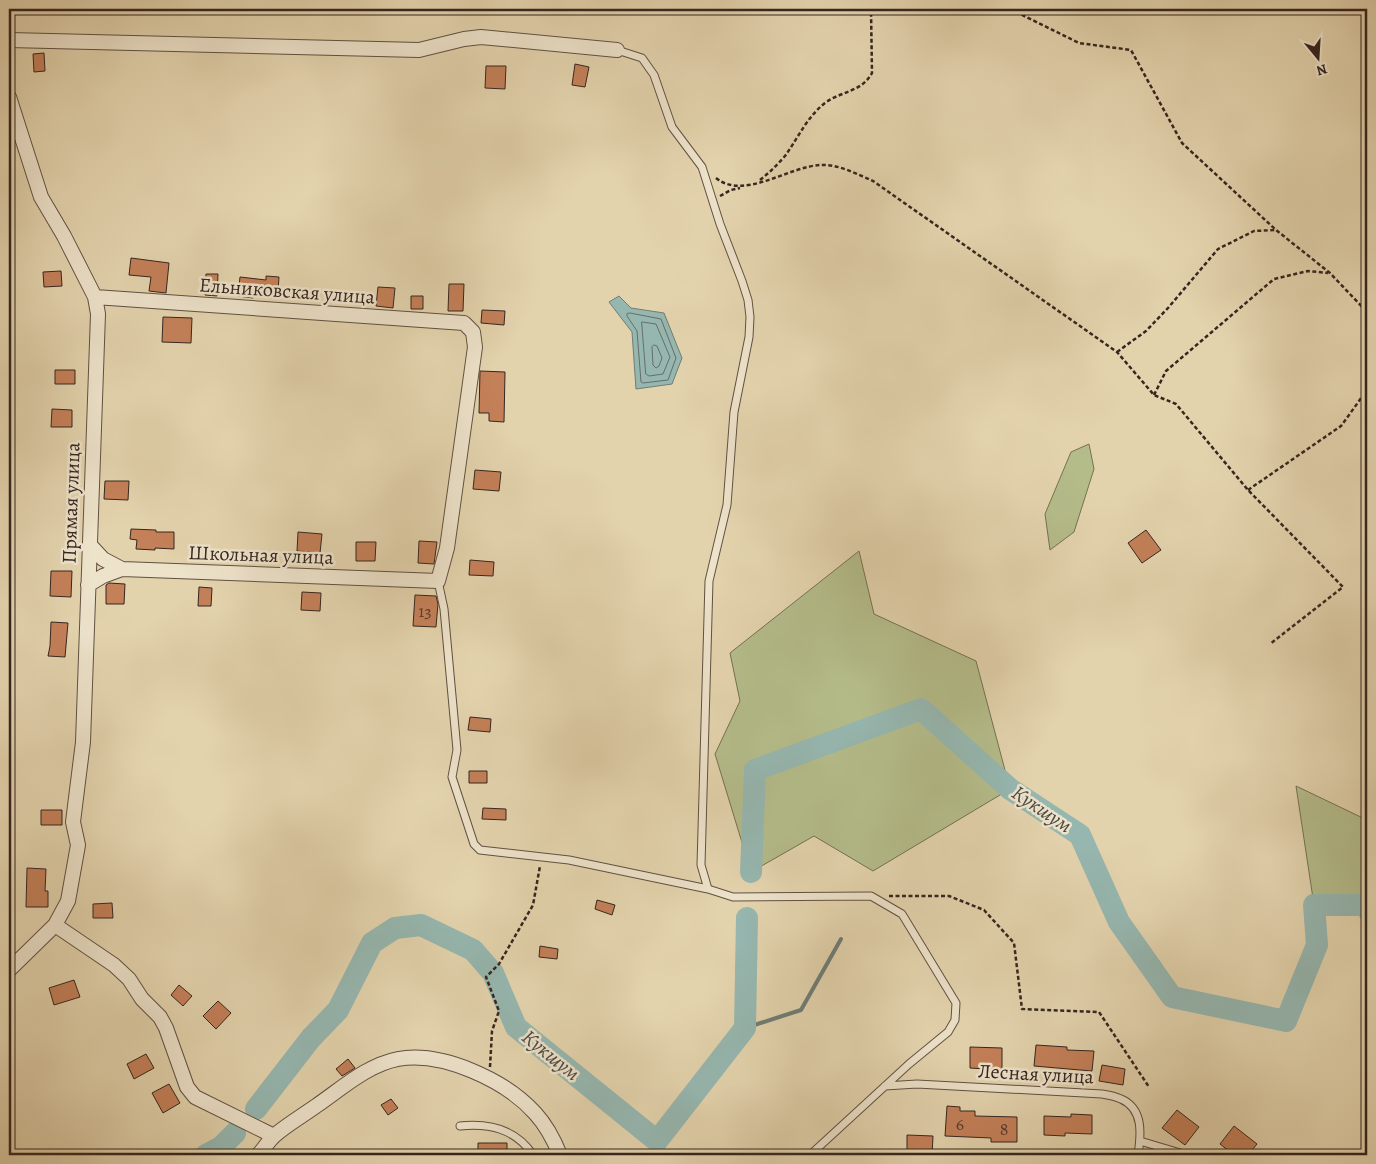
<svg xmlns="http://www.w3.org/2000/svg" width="1376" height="1164" font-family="Alegreya,serif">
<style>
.green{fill:#b4bc8a;stroke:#747154}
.water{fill:#96b7b0;stroke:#6f7d76}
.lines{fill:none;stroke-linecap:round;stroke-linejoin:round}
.shore{stroke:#666e68;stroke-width:1}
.stream{stroke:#6f7d76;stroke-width:4}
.river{stroke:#96b7b0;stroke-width:22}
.building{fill:#c48059;stroke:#35261f}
.lane-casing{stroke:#605142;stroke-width:9}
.street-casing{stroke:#605142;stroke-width:16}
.path{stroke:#35261f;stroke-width:2.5;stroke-dasharray:4 2.5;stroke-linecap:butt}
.lane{stroke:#ede2ca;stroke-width:7}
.street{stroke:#ede2ca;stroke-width:14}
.labels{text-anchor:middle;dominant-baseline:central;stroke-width:5;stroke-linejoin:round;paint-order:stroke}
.number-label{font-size:18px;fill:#593c2e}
.street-label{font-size:20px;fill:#35261f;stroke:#ede2ca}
.water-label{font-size:21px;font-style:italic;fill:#4d4a43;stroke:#ede2ca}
</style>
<rect width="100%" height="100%" fill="#e3d3ad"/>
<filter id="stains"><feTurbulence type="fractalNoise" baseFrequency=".004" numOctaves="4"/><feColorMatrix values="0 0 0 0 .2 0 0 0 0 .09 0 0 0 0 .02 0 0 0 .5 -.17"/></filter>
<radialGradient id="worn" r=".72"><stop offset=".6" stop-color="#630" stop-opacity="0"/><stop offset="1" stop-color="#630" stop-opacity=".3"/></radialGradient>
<path class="green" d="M 1089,444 L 1094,469 L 1074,532 L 1050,550 L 1045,514 L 1071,452 Z
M 859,551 L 874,614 L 976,661 L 1010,789 L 873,871 L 814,836 L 751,872 L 715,754 L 740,701 L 730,653 Z
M 1296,786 L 1367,820 L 1367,909 L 1364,905 L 1314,905 Z"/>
<path class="water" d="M 619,296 L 631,308 L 664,313 L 682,358 L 672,384 L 636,389 L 632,332 L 609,302 Z"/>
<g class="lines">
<path class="shore" d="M 630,313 L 661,319 L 676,358 L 668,380 L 643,383 L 641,382 L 637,331 L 627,316 L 627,314 Z
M 642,322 L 656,324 L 670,357 L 663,374 L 649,376 L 646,374 Z
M 654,345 L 657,346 L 662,358 L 659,366 L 656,368 L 653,365 L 652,347 Z"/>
<path class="stream" d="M 745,1028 L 801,1010 L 841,939"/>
<path class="river" d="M 751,872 L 755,770 L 921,709 L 1010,789 L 1080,835 L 1119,922 L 1172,997 L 1286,1021 L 1317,945 L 1314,905 L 1364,905 L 1367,909
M 256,1109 L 311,1038 L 338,1010 L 372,943 L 395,928 L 421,925 L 473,950 L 493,973 L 516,1027 L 657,1141 L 745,1028 L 747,918
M 206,1155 L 221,1147 L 235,1133"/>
</g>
<path class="building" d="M 44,53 L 45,71 L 34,72 L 33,54 Z
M 575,64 L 589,67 L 585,87 L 572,85 Z
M 486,66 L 506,66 L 505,89 L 485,88 Z
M 131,258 L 169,263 L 166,293 L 149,291 L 151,277 L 129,275 Z
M 61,271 L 62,286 L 44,287 L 43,272 Z
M 206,274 L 218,274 L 217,296 L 205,295 Z
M 266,276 L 279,277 L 278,291 L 254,290 L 253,298 L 238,296 L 240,277 L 266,280 Z
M 449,284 L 464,284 L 463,311 L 448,311 Z
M 378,287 L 395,288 L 393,308 L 376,306 Z
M 411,296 L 423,296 L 423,309 L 411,309 Z
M 482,310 L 505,311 L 504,325 L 481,323 Z
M 163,317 L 192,318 L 191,343 L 162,342 Z
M 55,370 L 75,370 L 75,384 L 55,384 Z
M 480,371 L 505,372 L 504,422 L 489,421 L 489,413 L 479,413 Z
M 52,409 L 72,410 L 72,427 L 51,427 Z
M 475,470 L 501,472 L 499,491 L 473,489 Z
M 105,481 L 129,481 L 128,500 L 104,499 Z
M 131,529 L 156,530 L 156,532 L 174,532 L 174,549 L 155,548 L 155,550 L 136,549 L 137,540 L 130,539 Z
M 1146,530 L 1161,550 L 1142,563 L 1128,543 Z
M 298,532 L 322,534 L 320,553 L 297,551 Z
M 419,541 L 437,542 L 434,564 L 418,563 Z
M 356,542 L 376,542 L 375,561 L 356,561 Z
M 470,560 L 494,562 L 493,576 L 469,575 Z
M 51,571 L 72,571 L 71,597 L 50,596 Z
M 109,583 L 125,584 L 124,604 L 106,604 L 106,585 Z
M 199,587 L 212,588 L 211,606 L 198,606 Z
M 302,592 L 321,593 L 320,611 L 301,610 Z
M 415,595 L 436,596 L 438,604 L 436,627 L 413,626 Z
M 51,622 L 68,623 L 65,657 L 48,656 L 50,646 Z
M 470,717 L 491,719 L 490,732 L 468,730 Z
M 469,771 L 487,771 L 487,783 L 469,783 Z
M 483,808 L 506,809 L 506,820 L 482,819 Z
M 41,810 L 62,810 L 62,825 L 41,825 Z
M 27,868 L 46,869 L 45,891 L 48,891 L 48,907 L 26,907 Z
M 597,900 L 615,905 L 612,915 L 595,909 Z
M 112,903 L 113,918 L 93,918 L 93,904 Z
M 540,946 L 558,949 L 557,959 L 539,957 Z
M 74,980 L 80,997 L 54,1005 L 49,988 Z
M 179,985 L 192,996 L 183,1006 L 171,995 Z
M 218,1001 L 231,1013 L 216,1029 L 203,1016 Z
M 1036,1045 L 1067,1047 L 1067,1050 L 1094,1051 L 1092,1071 L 1034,1066 Z
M 970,1047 L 1002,1048 L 1002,1070 L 970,1068 Z
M 146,1054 L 154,1068 L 134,1079 L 127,1064 Z
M 348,1059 L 355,1068 L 342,1076 L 336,1069 Z
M 1102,1065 L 1125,1069 L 1123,1085 L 1099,1081 Z
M 169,1084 L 180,1103 L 163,1113 L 152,1093 Z
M 391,1099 L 398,1108 L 388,1115 L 381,1105 Z
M 947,1106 L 960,1107 L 960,1111 L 975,1111 L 975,1116 L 1017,1117 L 1017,1142 L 991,1142 L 991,1138 L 945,1136 Z
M 1177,1110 L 1199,1127 L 1185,1145 L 1162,1128 Z
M 1071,1114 L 1092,1115 L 1092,1134 L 1065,1133 L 1065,1136 L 1044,1135 L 1044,1116 L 1071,1117 Z
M 1234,1126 L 1257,1144 L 1248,1155 L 1234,1155 L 1220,1144 Z
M 907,1135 L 933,1136 L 932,1155 L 907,1155 Z
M 478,1143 L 507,1143 L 507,1155 L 478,1155 Z"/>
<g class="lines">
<g class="lane-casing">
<path id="lane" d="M 617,50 L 642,58 L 654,75 L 672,127 L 702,167 L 720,224 L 742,281 L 748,300 L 750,317 L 749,337 L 734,412 L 727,505 L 709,581 L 701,865 L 708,889
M 438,581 L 444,609 L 457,750 L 452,777 L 474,844 L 480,850 L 569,860 L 708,889 L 733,897 L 871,896 L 902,914 L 956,1003 L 955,1020 L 948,1032 L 909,1064 L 810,1155
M 885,1086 L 917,1084 L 1102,1094 C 1108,1095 1115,1096 1121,1099 C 1144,1109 1141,1135 1138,1155
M 460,1126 C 490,1123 516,1129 533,1155
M 1140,1141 L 1187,1155"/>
</g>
<g class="street-casing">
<path id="street" d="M 9,40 L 419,50 L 464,39 L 481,37 L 617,50
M 9,97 L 41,197 L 64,236 L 95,297 L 98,314 L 83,742 L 73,822 L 78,845 L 68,901 L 55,925 L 9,970
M 90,545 L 103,559 L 122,569 L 438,581 L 447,548 L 475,347 L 473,332 L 464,323 L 95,297
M 88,585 L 103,576 L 122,569
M 55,925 L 114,965 L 129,979 L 142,999 L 160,1017 L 166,1028 L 187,1087 L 195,1097 L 274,1136
M 258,1155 C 264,1149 269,1140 275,1135 C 288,1124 302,1116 316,1106 C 341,1089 367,1065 398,1059 C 442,1051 505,1080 535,1113 C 546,1125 554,1140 560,1155"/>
</g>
<path class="path" d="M 1010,9 L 1079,43 L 1131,50 L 1182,143 L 1276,230 L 1330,273 L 1367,312
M 716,178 C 744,201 789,166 821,165 C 838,164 857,174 873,181 L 1117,352 L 1154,395 L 1176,404 L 1248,490 L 1343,587 L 1270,644
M 760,180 C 769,173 777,165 785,156 C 798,138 807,117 825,103 C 841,91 862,92 872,73 L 871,9
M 720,196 L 731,190 L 740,188
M 1117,352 L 1146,331 L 1168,308 L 1218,249 L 1254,231 L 1276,230
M 1154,395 L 1166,371 L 1274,279 L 1308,271 L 1328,273
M 1248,490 L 1341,426 L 1367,390
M 889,896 L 949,896 L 984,910 L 1014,943 L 1022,1009 L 1099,1012 L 1149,1087
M 490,1067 L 492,1031 L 499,1011 L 486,977 L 499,964 L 533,905 L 540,866"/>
<use href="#lane" class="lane"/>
<use href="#street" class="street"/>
</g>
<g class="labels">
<g class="number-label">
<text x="425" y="611">13</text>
<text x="960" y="1124">6</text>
<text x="1004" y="1129">8</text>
</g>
<g class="street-label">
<text transform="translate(287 291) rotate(4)">Ельниковская улица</text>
<text transform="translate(71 503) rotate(-88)">Прямая улица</text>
<text transform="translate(261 555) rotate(2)">Школьная улица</text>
<text transform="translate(1036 1074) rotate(3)">Лесная улица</text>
</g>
<g class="water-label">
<text transform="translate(1042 809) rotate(34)">Кукшум</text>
<text transform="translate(551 1055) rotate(39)">Кукшум</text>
</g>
</g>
<rect width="1376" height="1164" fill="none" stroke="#e3d3ad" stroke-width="30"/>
<rect x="10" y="10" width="1356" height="1144" fill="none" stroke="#35261f" stroke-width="2.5"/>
<rect x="15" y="15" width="1346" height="1134" fill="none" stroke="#35261f"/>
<g transform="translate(1318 58) rotate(162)" stroke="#ede2ca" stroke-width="4" paint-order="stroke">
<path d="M0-4L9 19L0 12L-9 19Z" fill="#35261f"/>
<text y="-8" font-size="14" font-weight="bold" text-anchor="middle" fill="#35261f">N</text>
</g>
<rect width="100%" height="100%" filter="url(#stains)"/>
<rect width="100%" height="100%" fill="url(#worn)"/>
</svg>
